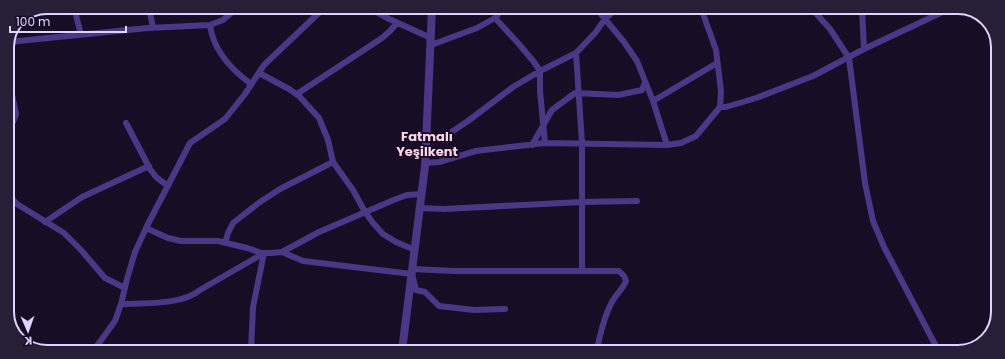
<svg xmlns="http://www.w3.org/2000/svg" width="1005" height="359" font-family="Poppins,sans-serif">
<style>
.lines{fill:none;stroke-linecap:round;stroke-linejoin:round}
.minor{stroke:#4c3786;stroke-width:6}
.tertiary{stroke:#4c3786;stroke-width:8}
.labels{text-anchor:middle;dominant-baseline:central;stroke-width:4;stroke-linejoin:round;paint-order:stroke}
.quarter-label{font-size:13px;font-weight:bold;fill:#ffd4e6;stroke:#170e26}
.rim{fill:none;stroke:#e2d2ff;stroke-width:2}
</style>
<rect width="100%" height="100%" fill="#170e26"/>
<g class="lines">
<path class="minor" d="M 74,7 L 81,35
M 149,7 L 153,28
M 369,8 L 387,18 L 431,38
M 596,8 L 624,42 L 637,61 L 653,101 L 667,145
M 812,9 L 830,29 L 849,58 L 865,183 L 873,221 L 884,247 L 939,352
M 862,9 L 864,49
M 495,18 L 518,43 L 534,62 L 540,71 L 540,91 L 545,143
M 210,25 C 213,50 232,70 251,84
M 8,42 L 148,28 L 210,25 L 223,20 L 238,7
M 431,45 L 477,28 L 495,18 L 503,8
M 576,53 L 582,143 L 582,270
M 7,70 L 16,114 L 13,122 L 7,128
M 259,73 L 289,89 L 299,96 L 319,118 L 328,140 L 333,162 L 353,190 L 365,212 L 373,223 L 383,234 L 396,242 L 415,250
M 297,94 L 382,38 L 390,31 L 397,23
M 653,101 L 717,63
M 720,107 L 726,107 L 756,98 L 813,76 L 864,49 L 949,9
M 126,123 L 150,169 L 156,177 L 168,186
M 426,139 L 447,135 L 468,121 L 513,87 L 540,71 L 576,53 L 595,33 L 605,19 L 617,8
M 532,145 L 552,110 L 575,93 L 618,95 L 642,90 L 645,82
M 425,163 L 439,162 L 476,151 L 545,143 L 667,145 L 681,143 L 696,136 L 720,107 L 721,91 L 716,50 L 701,8
M 7,193 L 17,204 L 64,233 L 81,250 L 105,278 L 125,288
M 420,208 L 444,209 L 581,202 L 637,201
M 45,222 L 82,197 L 149,166
M 146,228 L 168,238 L 181,241 L 218,241 L 247,248 L 262,253 L 271,253 L 282,252 L 319,232 L 396,199 L 407,195 L 421,194
M 225,243 L 228,233 L 233,223 L 260,202 L 280,189 L 333,162
M 282,252 L 303,261 L 412,274 L 416,290 L 425,292 L 439,306 L 474,310 L 505,309
M 412,269 L 455,271 L 619,271 L 624,276 L 626,281 C 623,289 616,294 612,302 C 605,315 599,336 597,351
M 121,304 C 144,303 183,305 200,290 L 264,253
M 94,350 L 115,321 L 121,304 L 127,279 L 135,252 L 147,226 L 190,143 L 225,119 L 245,94 L 264,65 L 324,8
M 251,350 L 253,307 L 264,253"/>
<path class="tertiary" d="M 402,351 L 425,166 L 432,8"/>
</g>
<g class="labels">
<g class="quarter-label">
<text x="427" y="136">Fatmalı<tspan x="427" dy="15">Yeşilkent</tspan></text>
</g>
</g>
<path d="M0 0H1005V359H0ZM47 14H958A33 33 0 0 1 991 47V312A33 33 0 0 1 958 345H47A33 33 0 0 1 14 312V47A33 33 0 0 1 47 14Z" fill="#271e37" fill-rule="evenodd"/>
<path class="rim" d="M47 14H958A33 33 0 0 1 991 47V312A33 33 0 0 1 958 345H47A33 33 0 0 1 14 312V47A33 33 0 0 1 47 14Z"/>
<g transform="translate(28 331) rotate(178)" stroke="#170e26" stroke-width="3" paint-order="stroke">
<path d="M0-3L7 15L0 10L-7 15Z" fill="#e2d2ff"/>
<text y="-6" font-size="11" font-weight="bold" text-anchor="middle" fill="#e2d2ff">K</text>
</g>
<path d="M10 26v6h116v-6" fill="none" stroke="#e2d2ff" stroke-width="2"/>
<text x="16" y="26" font-size="12" fill="#e2d2ff" stroke="#170e26" stroke-width="3" paint-order="stroke">100 m</text>
</svg>
